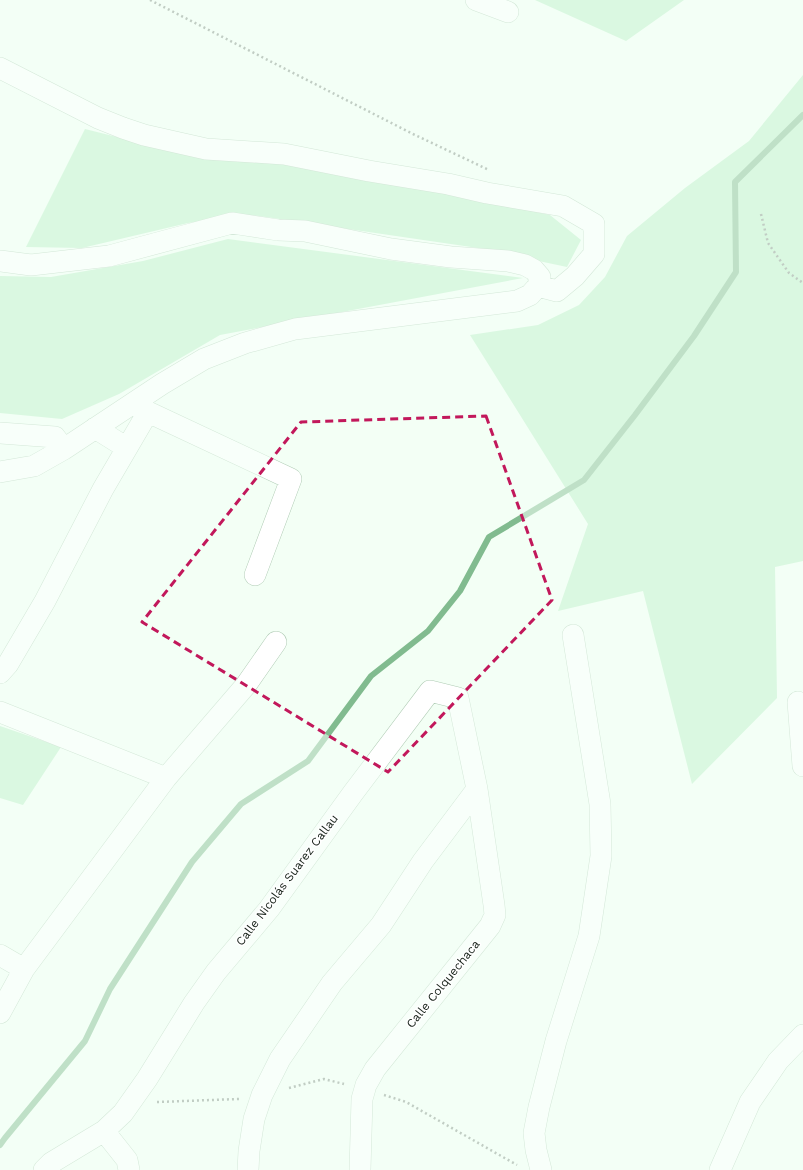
<svg xmlns="http://www.w3.org/2000/svg" width="803" height="1170" font-family="'Work Sans',sans-serif">
<style>
.green{fill:#bdefc8}
.lines{fill:none;stroke-linecap:round;stroke-linejoin:round}
.stream{stroke:#81bb8f;stroke-width:6}
.minor-casing{stroke:#b0ccb5;stroke-width:22}
.path{stroke:#869188;stroke-width:2.5;stroke-dasharray:2 3;stroke-linecap:butt}
.minor{stroke:#fff;stroke-width:21}
.marked{fill:none;stroke:#c2185b;stroke-width:3;stroke-dasharray:8 5;stroke-linejoin:round}
.labels{text-anchor:middle;dominant-baseline:central;stroke-width:3;stroke-linejoin:round;paint-order:stroke}
.street-label{font-size:12px;fill:#18231a;stroke:#fff}
</style>
<rect width="100%" height="100%" fill="#f3fff5"/>
<path class="green" d="M 535,0 L 684,0 L 626,41 Z
M 803,75 L 803,561 L 775,567 L 777,698 L 692,784 L 643,591 L 558,611 L 588,524 L 470,335 L 538,325 L 579,305 L 605,277 L 627,236 L 685,188 L 749,141 Z
M 85,129 L 169,150 L 298,165 L 480,200 L 550,215 L 581,240 L 567,267 L 478,248 L 253,215 L 188,223 L 82,248 L 26,247 Z
M 228,239 L 523,278 L 220,335 L 119,394 L 62,419 L 0,413 L 0,276 L 51,277 L 143,261 Z
M 0,726 L 61,747 L 23,805 L 0,798 Z"/>
<g class="lines">
<path class="stream" d="M 0,1145 L 5,1138 L 85,1041 L 110,989 L 192,862 L 241,804 L 308,761 L 371,676 L 428,631 L 460,591 L 489,537 L 584,480 L 635,415 L 694,336 L 736,272 L 735,182 L 803,115"/>
<g class="minor-casing">
<path id="minor" d="M 476,0 L 508,12
M 0,68 L 98,118 L 123,128 L 144,135 L 206,149 L 284,154 L 369,171 L 448,184 L 487,193 L 563,206 L 594,224 L 594,254 L 575,276 L 557,291 L 538,286
M 0,261 L 31,265 L 109,256 L 232,223 L 278,230 L 305,231 L 391,249 L 451,257 L 508,261 L 525,265 L 534,270 L 540,277 L 538,286 L 530,295 L 517,301 L 295,329 L 245,343 L 204,359 L 162,384 L 64,449 L 34,466 L 0,472
M 95,428 L 127,448
M 0,433 L 55,437 L 64,449
M 0,673 L 8,664 L 45,601 L 103,489 L 148,412 L 291,479 L 255,575
M 798,702 L 803,766
M 0,712 L 166,778
M 0,955 L 24,969
M 0,1013 L 24,969 L 166,778 L 246,685 L 276,642
M 104,1131 L 127,1160 L 129,1170
M 44,1170 L 51,1163 L 104,1131 L 123,1113 L 147,1079 L 194,1003 L 216,972 L 269,909 L 353,793 L 430,691 L 458,698 L 477,789 L 494,905 L 495,915 L 490,926 L 375,1069 L 366,1085 L 362,1099 L 360,1170
M 248,1170 L 249,1151 L 254,1119 L 262,1095 L 280,1059 L 332,983 L 381,925 L 423,861 L 477,789
M 541,1170 L 536,1150 L 534,1133 L 539,1107 L 556,1041 L 589,936 L 601,856 L 600,804 L 573,635
M 720,1170 L 750,1102 L 778,1061 L 803,1035"/>
</g>
<path class="path" d="M 150,0 L 413,134 L 489,170
M 761,214 L 768,243 L 789,273 L 803,283
M 289,1088 L 324,1079 L 344,1084
M 384,1095 L 406,1102 L 517,1165
M 157,1102 L 239,1099"/>
<use href="#minor" class="minor"/>
</g>
<path d="M0 0H803V1170H0ZM 486,416 L 552,600 L 388,772 L 142,622 L 301,422 Z" fill="#f3fff5" fill-opacity=".55" fill-rule="evenodd"/>
<path class="marked" d="M 486,416 L 552,600 L 388,772 L 142,622 L 301,422 Z"/>
<g class="labels">
<g class="street-label">
<text transform="translate(287 880) rotate(-53)">Calle Nicolás Suarez Callau</text>
<text transform="translate(443 984) rotate(-51)">Calle Colquechaca</text>
</g>
</g>
</svg>
